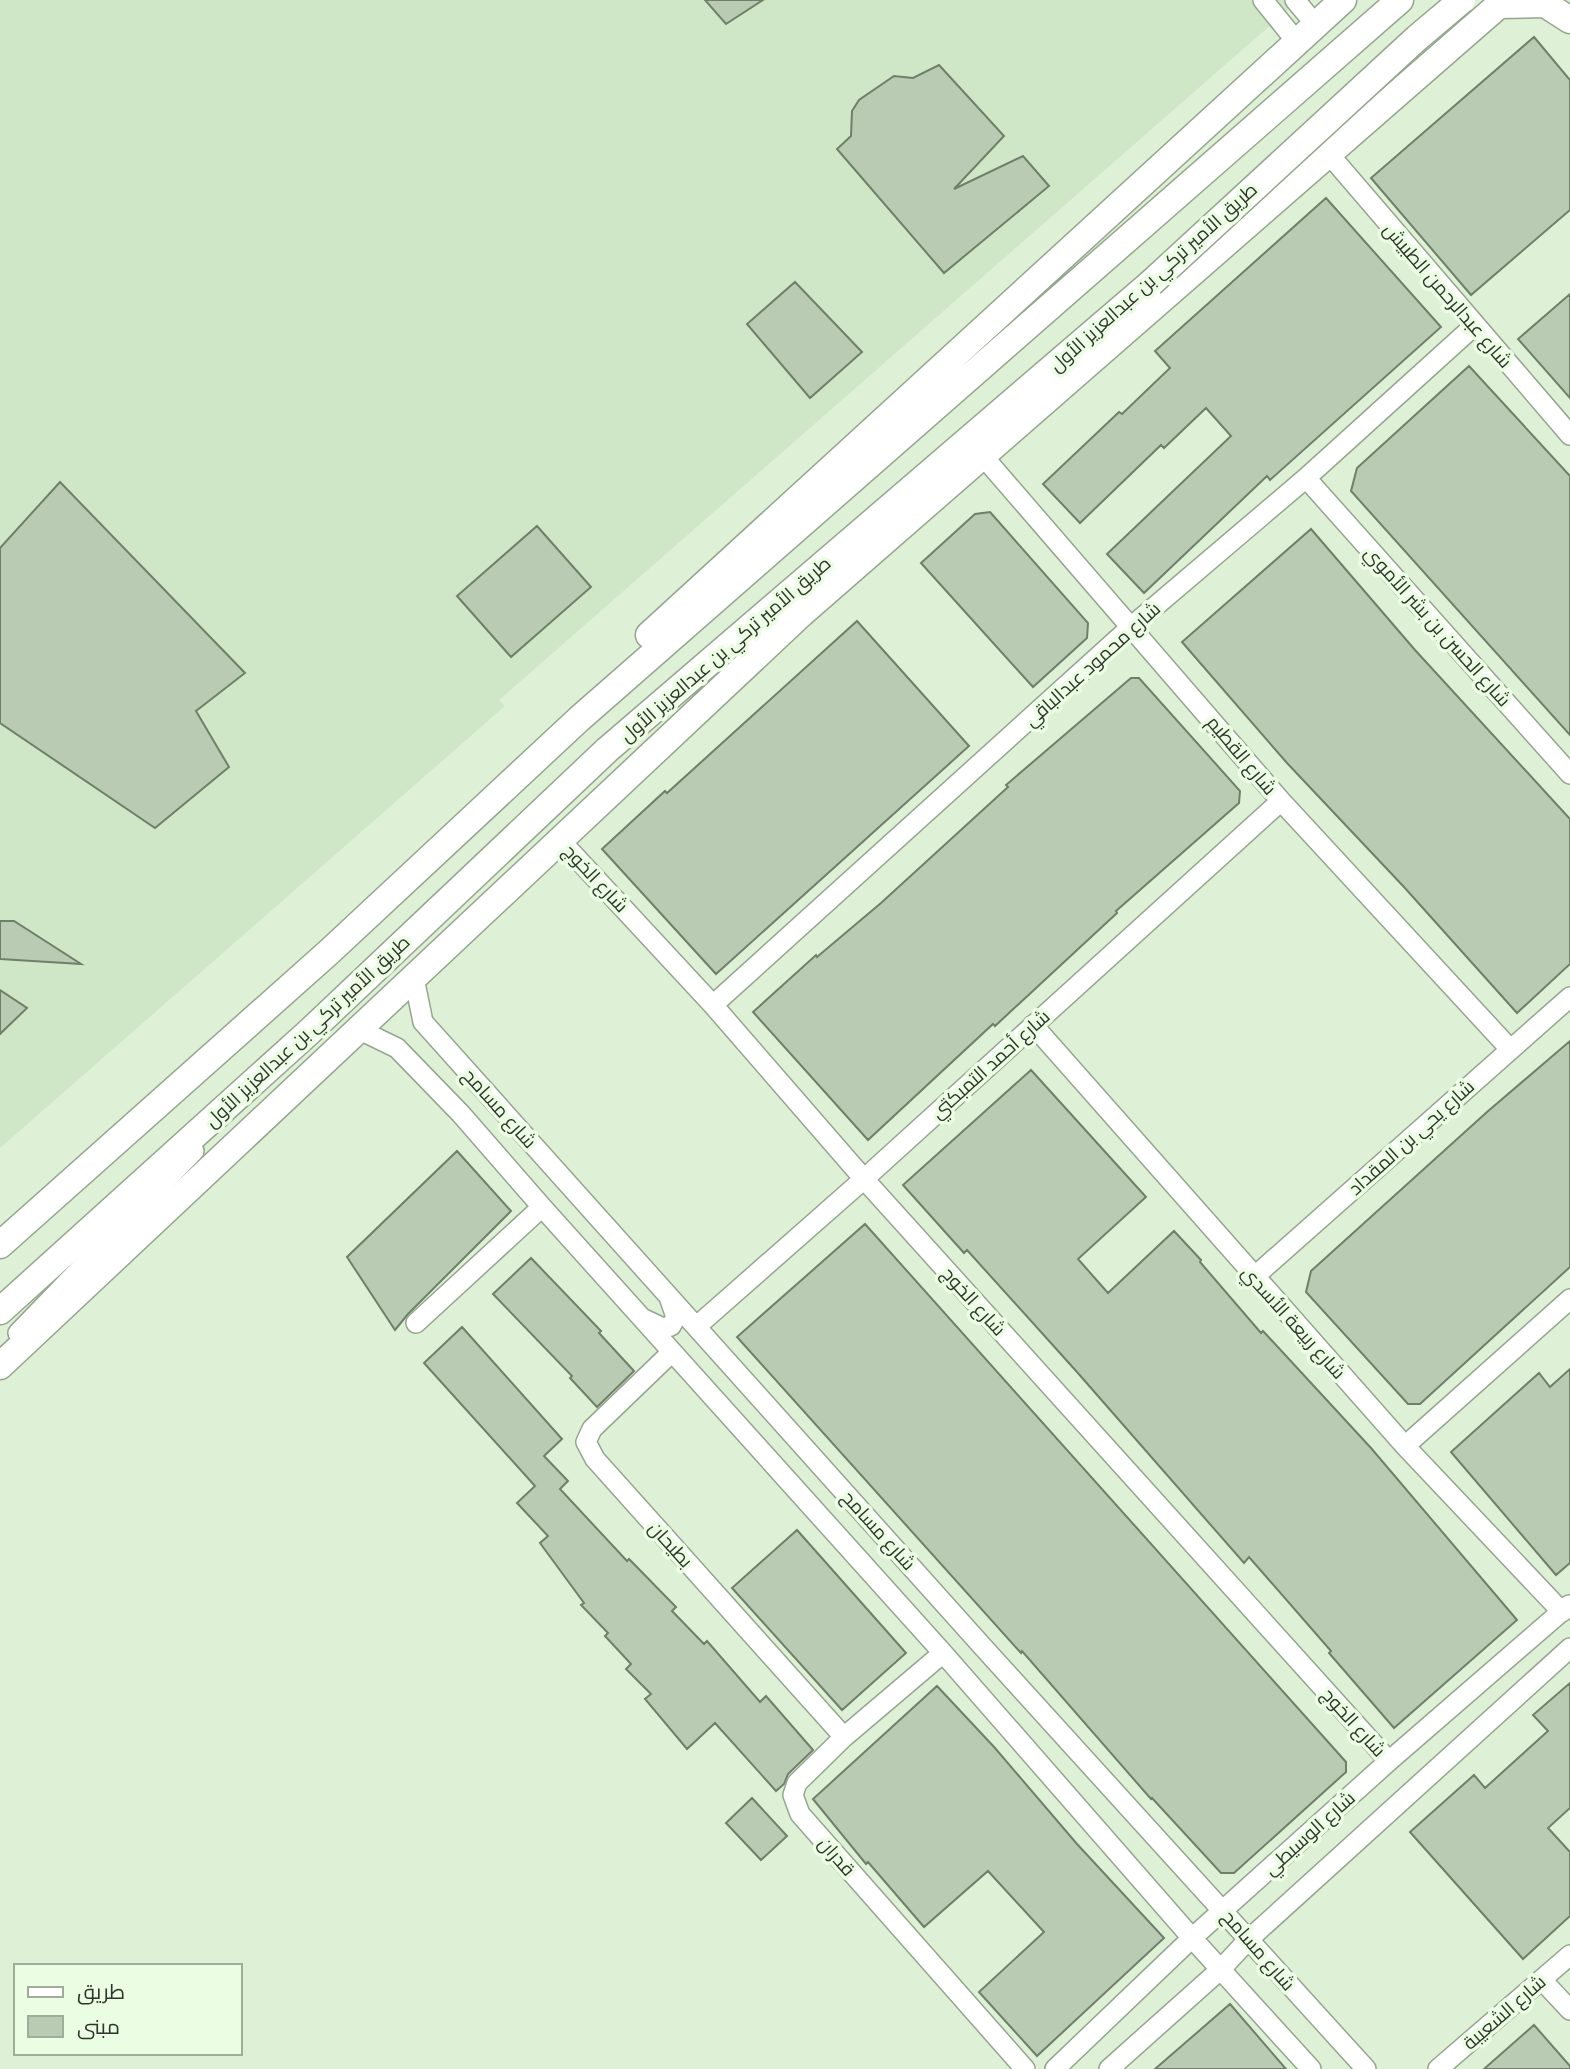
<svg xmlns="http://www.w3.org/2000/svg" width="1570" height="2069" font-family="Ubuntu,Cairo,sans-serif">
<style>
.built{fill:#d0e7c7}
.building{fill:#b9cbb2;stroke:#707f69;stroke-width:2}
.lines{fill:none;stroke-linecap:round;stroke-linejoin:round}
.minor-casing{stroke:#95a68e;stroke-width:22}
.major-casing{stroke:#95a68e;stroke-width:29}
.minor{stroke:#fff;stroke-width:19}
.major{stroke:#fff;stroke-width:26}
.major-bridge-casing{stroke:#95a68e;stroke-width:29;stroke-linecap:butt}
.major-bridge{stroke:#fff;stroke-width:26}
.labels{text-anchor:middle;dominant-baseline:central;stroke-width:7;stroke-linejoin:round;paint-order:stroke}
.street-label{font-size:19px;fill:#2f352c;stroke:#ebfde3}
</style>
<rect width="100%" height="100%" fill="#def0d6"/>
<path class="built" d="M 0,0 L 1299,0 L 499,700 L 505,706 L 0,1148 Z"/>
<path class="building" d="M 705,0 L 763,0 L 726,24 Z
M 1534,37 L 1570,80 L 1570,210 L 1471,295 L 1371,178 Z
M 939,65 L 1004,136 L 954,189 L 1023,156 L 1049,186 L 944,273 L 837,149 L 851,136 L 852,111 L 859,100 L 894,76 L 913,78 Z
M 1326,198 L 1441,327 L 1270,480 L 1267,476 L 1144,593 L 1107,554 L 1231,436 L 1206,408 L 1164,448 L 1161,445 L 1080,523 L 1043,484 L 1119,412 L 1122,414 L 1170,368 L 1155,351 Z
M 795,282 L 862,352 L 810,398 L 747,324 Z
M 1570,294 L 1570,398 L 1518,339 Z
M 1469,366 L 1570,476 L 1570,735 L 1351,491 L 1357,468 Z
M 60,482 L 245,673 L 196,711 L 229,767 L 155,828 L 0,723 L 0,548 Z
M 990,512 L 1088,623 L 1087,638 L 1033,687 L 921,563 L 975,514 Z
M 537,526 L 591,587 L 511,657 L 457,596 Z
M 1311,529 L 1415,650 L 1570,819 L 1570,964 L 1517,1013 L 1404,887 L 1287,763 L 1182,642 Z
M 857,621 L 969,746 L 716,974 L 602,849 L 665,791 L 667,793 Z
M 1131,678 L 1139,678 L 1240,791 L 1239,803 L 1116,911 L 1117,913 L 995,1026 L 993,1024 L 868,1140 L 753,1012 L 816,955 L 817,957 L 881,903 L 1008,787 L 1006,785 Z
M 0,921 L 14,921 L 81,964 L 0,959 Z
M 0,990 L 27,1008 L 0,1034 Z
M 1570,1041 L 1570,1267 L 1420,1404 L 1408,1404 L 1306,1292 L 1311,1271 L 1487,1112 Z
M 1031,1070 L 1146,1197 L 1078,1259 L 1108,1293 L 1174,1231 L 1201,1260 L 1200,1262 L 1261,1333 L 1263,1331 L 1371,1448 L 1517,1620 L 1394,1728 L 1329,1653 L 1331,1651 L 1249,1557 L 1244,1563 L 1077,1372 L 967,1250 L 964,1253 L 903,1185 Z
M 457,1151 L 511,1211 L 408,1314 L 395,1330 L 347,1257 Z
M 865,1224 L 1346,1762 L 1346,1772 L 1234,1873 L 1221,1873 L 1152,1798 L 1151,1799 L 1022,1651 L 1021,1653 L 737,1337 Z
M 531,1258 L 601,1331 L 599,1333 L 634,1371 L 597,1407 L 570,1378 L 572,1376 L 493,1294 Z
M 462,1327 L 562,1439 L 544,1456 L 568,1481 L 560,1489 L 627,1561 L 629,1559 L 676,1607 L 672,1611 L 704,1644 L 707,1641 L 760,1702 L 766,1696 L 813,1750 L 788,1774 L 784,1784 L 776,1791 L 715,1723 L 687,1749 L 645,1699 L 651,1694 L 626,1669 L 631,1664 L 605,1636 L 608,1633 L 581,1605 L 584,1603 L 540,1543 L 548,1536 L 517,1503 L 535,1486 L 424,1363 Z
M 1570,1369 L 1570,1563 L 1556,1575 L 1451,1452 L 1539,1373 L 1550,1387 Z
M 797,1530 L 906,1653 L 842,1710 L 732,1588 Z
M 1570,1683 L 1570,1808 L 1548,1828 L 1570,1852 L 1570,1916 L 1523,1959 L 1410,1832 L 1474,1775 L 1485,1788 L 1548,1731 L 1533,1715 Z
M 937,1686 L 995,1748 L 1077,1844 L 1164,1938 L 1037,2056 L 979,1992 L 1044,1932 L 988,1871 L 924,1927 L 868,1862 L 866,1864 L 813,1799 Z
M 752,1798 L 787,1836 L 761,1860 L 726,1823 Z
M 1230,2004 L 1286,2069 L 1155,2069 Z
M 1534,2025 L 1570,2066 L 1570,2069 L 1484,2069 Z"/>
<g class="lines">
<g class="minor-casing">
<path id="minor" d="M 1263,0 L 1296,41
M 1295,0 L 1315,24
M 1328,153 L 1570,435
M 982,455 L 1281,801 L 1510,1049
M 1306,478 L 1570,774
M 559,839 L 713,1005 L 864,1179 L 1389,1761
M 414,978 L 423,1022 L 983,1647 L 1366,2069
M 713,1005 L 1132,626 L 1306,478 L 1474,326
M 1033,1025 L 1405,1446 L 1562,1612
M 358,1029 L 397,1048 L 461,1114 L 542,1207 L 943,1653 L 1192,1938 L 1311,2069
M 1254,1277 L 1570,997
M 644,1319 L 663,1328 L 671,1326 L 676,1317 L 669,1297
M 416,1323 L 542,1207
M 697,1326 L 864,1179 L 1281,801
M 18,1333 L 194,1151
M 672,1352 L 592,1429 L 586,1442 L 595,1459 L 844,1737
M 1405,1446 L 1570,1299
M 943,1653 L 844,1737 L 797,1783 L 793,1795 L 800,1814 L 1025,2069
M 1542,1980 L 1570,2010
M 1055,2069 L 1192,1938 L 1389,1761 L 1569,1605
M 1109,2069 L 1221,1969 L 1248,1940 L 1570,1648
M 1438,2069 L 1570,1955"/>
</g>
<g class="major-casing">
<path id="major" d="M 1499,5 L 1545,4 L 1570,20
M 783,619 L 801,614 L 1499,5 L 1502,0
M 649,635 L 1343,0
M 0,1245 L 329,952 L 579,719 L 1400,0
M 0,1311 L 309,1032 L 607,750 L 1151,283
M 0,1366 L 801,614"/>
</g>
<use href="#minor" class="minor"/>
<use href="#major" class="major"/>
<g class="major-bridge-casing">
<path id="major-bridge" d="M 1151,283 L 1417,38 L 1462,0"/>
</g>
<use href="#major-bridge" class="major-bridge"/>
</g>
<g class="labels">
<g class="street-label">
<text transform="translate(1153 277) rotate(-42)">طريق الأمير تركي بن عبدالعزيز الأول</text>
<text transform="translate(1448 295) rotate(49)">شارع عبدالرحمن الطبيش</text>
<text transform="translate(1438 626) rotate(48)">شارع الحسن بن بشر الأموي</text>
<text transform="translate(725 649) rotate(-41)">طريق الأمير تركي بن عبدالعزيز الأول</text>
<text transform="translate(1092 664) rotate(-42)">شارع محمود عبدالباقي</text>
<text transform="translate(1242 755) rotate(50)">شارع القطيم</text>
<text transform="translate(596 878) rotate(47)">شارع الخوج</text>
<text transform="translate(307 1031) rotate(-43)">طريق الأمير تركي بن عبدالعزيز الأول</text>
<text transform="translate(990 1064) rotate(-42)">شارع أحمد التمبكتي</text>
<text transform="translate(500 1108) rotate(48)">شارع مسامح</text>
<text transform="translate(1411 1137) rotate(-42)">شارع يحي بن المقداد</text>
<text transform="translate(974 1301) rotate(48)">شارع الخوج</text>
<text transform="translate(1294 1322) rotate(48)">شارع ربيعة الأسدي</text>
<text transform="translate(879 1530) rotate(48)">شارع مسامح</text>
<text transform="translate(671 1544) rotate(48)">بطيحان</text>
<text transform="translate(1354 1722) rotate(48)">شارع الخوج</text>
<text transform="translate(1309 1833) rotate(-42)">شارع الوسيطي</text>
<text transform="translate(837 1856) rotate(49)">قدران</text>
<text transform="translate(1259 1950) rotate(49)">شارع مسامح</text>
<text transform="translate(1504 2012) rotate(-41)">شارع الشعيبة</text>
</g>
</g>
<rect x="14" y="1964" width="228" height="91" fill="#ebfde3" stroke="#a0ad9a" stroke-width="2"/>
<rect x="28" y="1987" width="35" height="10" fill="#ffffff" stroke="#a0ad9a" stroke-width="2"/>
<text x="77" y="1999" font-size="21" fill="#2f352c">طريق</text>
<rect x="28" y="2016" width="35" height="21" fill="#b9cbb2" stroke="#a0ad9a" stroke-width="2"/>
<text x="77" y="2034" font-size="21" fill="#2f352c">مبنى</text>
</svg>
